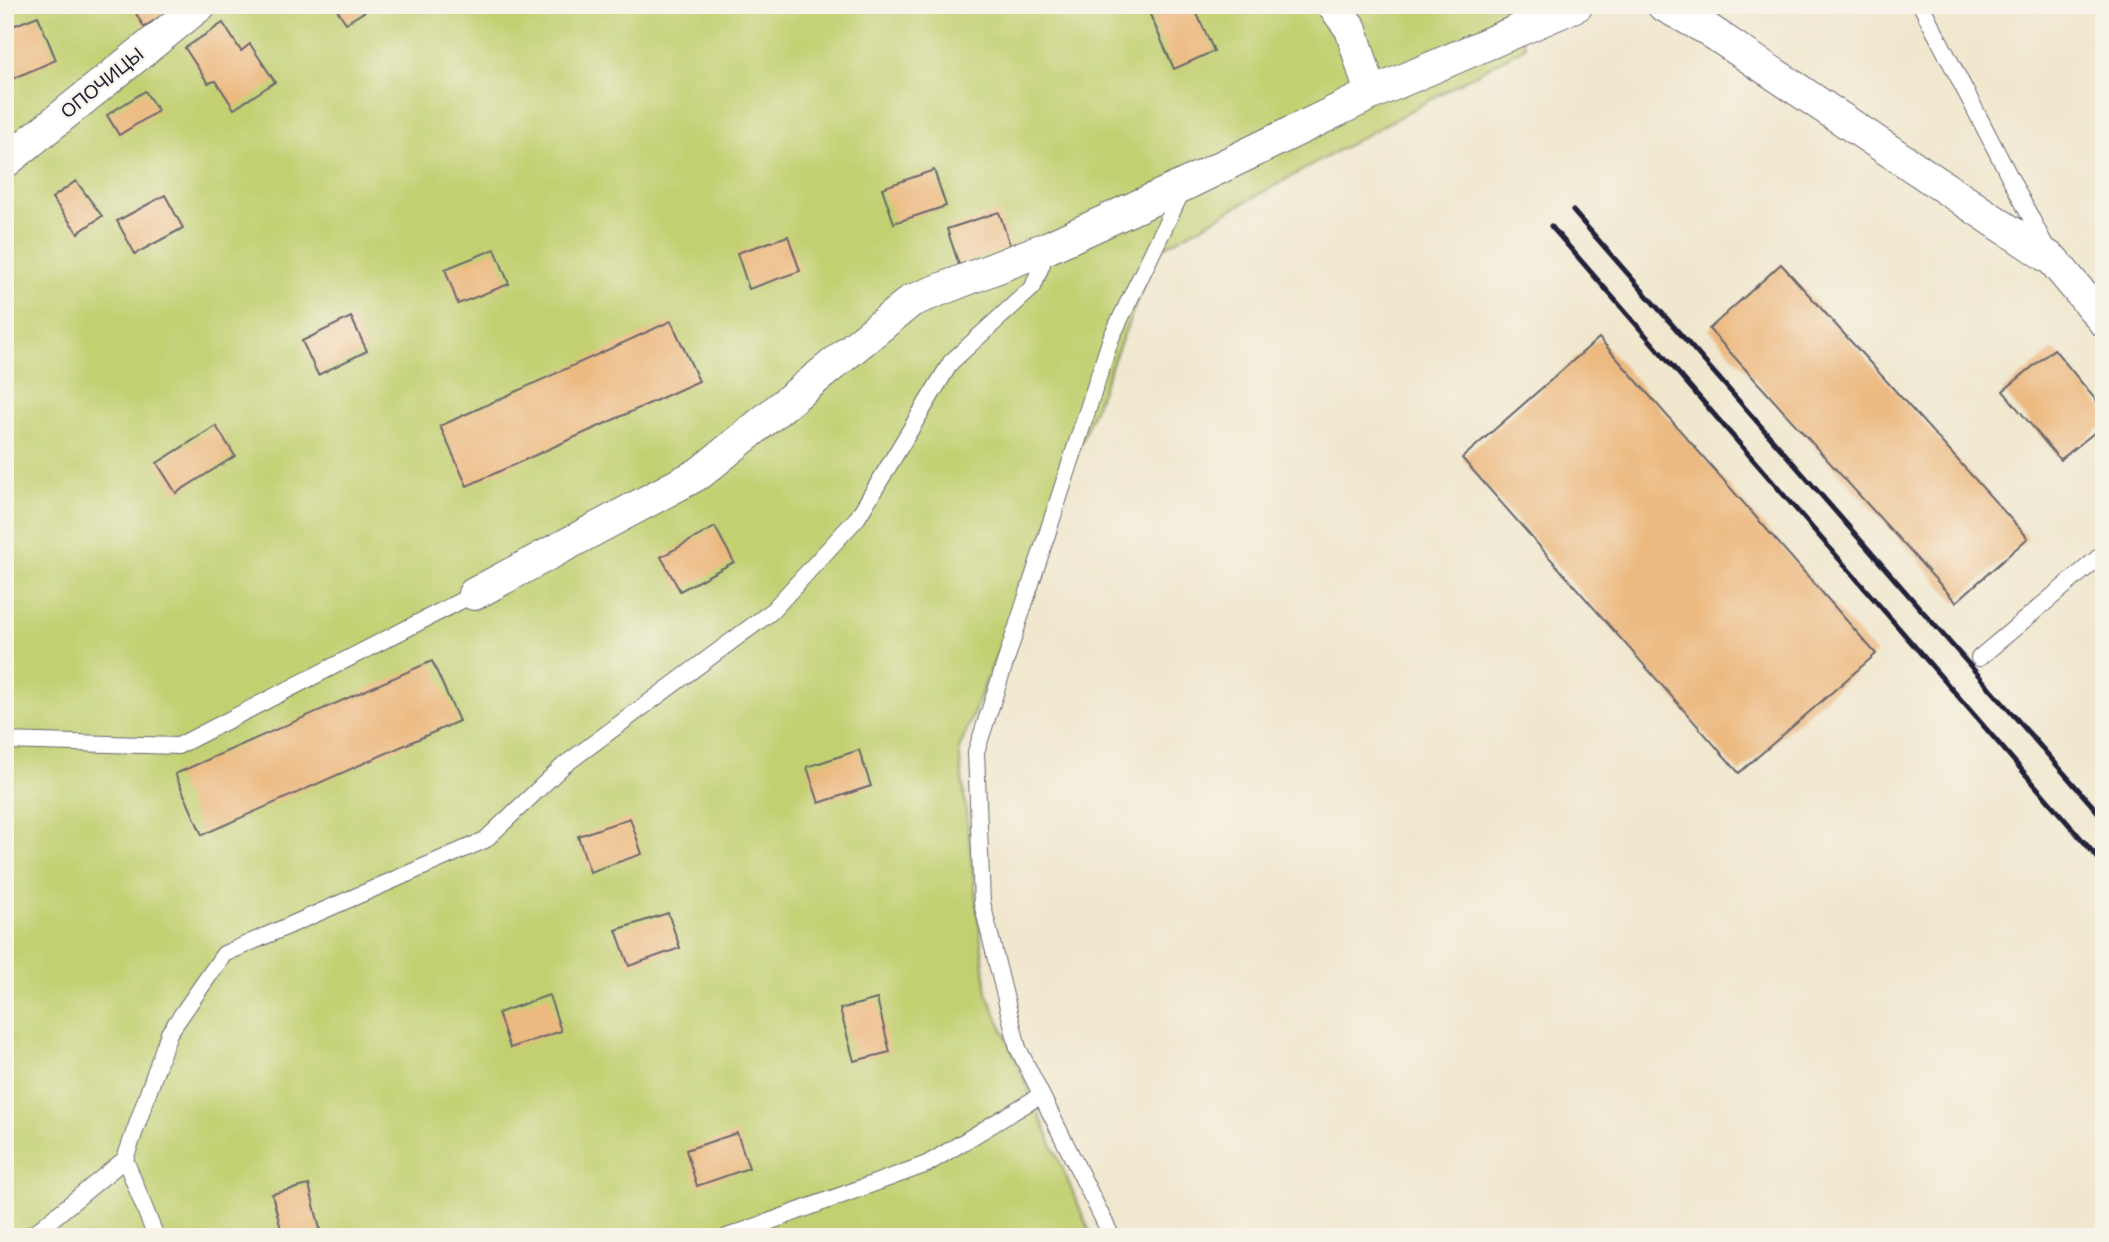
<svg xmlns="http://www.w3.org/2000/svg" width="2109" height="1242" font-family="Kalam,sans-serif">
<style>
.green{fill:#c2d072;stroke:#727956;stroke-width:2}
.building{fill:#ecb980}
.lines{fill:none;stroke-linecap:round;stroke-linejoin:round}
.lane-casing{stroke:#6a676e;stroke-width:18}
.street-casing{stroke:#6a676e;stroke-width:34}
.lane{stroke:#fff;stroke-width:16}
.street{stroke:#fff;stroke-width:32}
.rail{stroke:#22223b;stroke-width:5}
.labels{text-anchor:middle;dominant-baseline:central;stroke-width:5;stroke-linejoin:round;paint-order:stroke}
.street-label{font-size:19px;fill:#22223b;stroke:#f7f3e8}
</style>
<rect width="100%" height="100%" fill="#f7f3e8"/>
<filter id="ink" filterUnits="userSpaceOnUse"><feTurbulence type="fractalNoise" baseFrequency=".0143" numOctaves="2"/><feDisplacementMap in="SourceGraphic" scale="14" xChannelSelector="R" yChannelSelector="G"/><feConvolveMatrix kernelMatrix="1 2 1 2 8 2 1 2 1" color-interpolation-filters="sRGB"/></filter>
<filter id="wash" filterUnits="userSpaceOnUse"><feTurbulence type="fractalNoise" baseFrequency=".00686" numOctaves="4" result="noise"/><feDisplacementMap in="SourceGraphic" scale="28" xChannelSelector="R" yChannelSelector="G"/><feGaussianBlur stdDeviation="1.57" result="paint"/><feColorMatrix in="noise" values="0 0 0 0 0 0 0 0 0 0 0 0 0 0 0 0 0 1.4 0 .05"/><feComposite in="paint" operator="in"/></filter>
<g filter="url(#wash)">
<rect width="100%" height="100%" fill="#f0e7ce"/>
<path class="green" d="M 5,5 L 1510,5 L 1525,47 L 1157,251 L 959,750 L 987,993 L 1092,1237 L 5,1237 Z"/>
<g id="blocks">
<path class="building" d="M 131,5 L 170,5 L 172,9 L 144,27 Z
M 334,5 L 375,5 L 346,23 Z
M 1159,5 L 1193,5 L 1214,51 L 1174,69 L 1148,10 Z
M 38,16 L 56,60 L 5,82 L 5,52 L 9,50 L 5,40 L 5,29 Z
M 223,23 L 241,51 L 250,44 L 275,82 L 234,109 L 216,81 L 208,83 L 185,48 Z
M 145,91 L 158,111 L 119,135 L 107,115 Z
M 934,170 L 946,206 L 894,223 L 882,188 Z
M 76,181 L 102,216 L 78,233 L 52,198 Z
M 165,195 L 183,228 L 135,254 L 117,221 Z
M 999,212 L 1011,248 L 959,265 L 947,229 Z
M 788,236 L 800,271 L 749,289 L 737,253 Z
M 495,249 L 509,284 L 458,304 L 445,269 Z
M 1781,264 L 2028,538 L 1956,602 L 1709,329 Z
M 351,317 L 367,351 L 318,375 L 302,341 Z
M 671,321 L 699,381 L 467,486 L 440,426 Z
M 1599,338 L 1876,654 L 1739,773 L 1462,458 Z
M 2054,349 L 2104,410 L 2104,425 L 2060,460 L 2003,391 Z
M 216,426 L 235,456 L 176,493 L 157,463 Z
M 715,527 L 734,562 L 680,591 L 661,557 Z
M 432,661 L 459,721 L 202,835 L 175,774 Z
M 859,750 L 871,786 L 819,803 L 807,767 Z
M 630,818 L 642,854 L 590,872 L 578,836 Z
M 668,913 L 680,948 L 629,966 L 616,930 Z
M 549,995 L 561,1031 L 510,1048 L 498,1013 Z
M 877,999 L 890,1052 L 854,1061 L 840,1009 Z
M 737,1133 L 749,1168 L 697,1186 L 686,1150 Z
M 309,1185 L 322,1237 L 283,1237 L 272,1194 Z"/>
</g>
</g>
<g filter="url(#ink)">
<use href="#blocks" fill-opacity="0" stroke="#6a676e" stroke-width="2"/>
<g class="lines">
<g class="lane-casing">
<path id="lane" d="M 1921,5 L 2047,249
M 1979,658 L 2104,553
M 5,741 L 178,746 L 474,594
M 125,1159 L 156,1237
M 25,1237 L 36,1232 L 125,1159 L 169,1033 L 224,954 L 485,840 L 563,766 L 771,612 L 858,517 L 951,362 L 1033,287 L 1048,248
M 727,1237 L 927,1164 L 1041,1095
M 1112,1237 L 1018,1048 L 982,903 L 976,752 L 1111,338 L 1183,189"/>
</g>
<g class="street-casing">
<path id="street" d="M 1333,5 L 1351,29 L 1371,94
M 1663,5 L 1707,29 L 2053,260 L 2104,321
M 5,162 L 200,5
M 474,594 L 700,473 L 911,301 L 1049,247 L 1186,184 L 1371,94 L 1577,5"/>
</g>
<use href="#lane" class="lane"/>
<use href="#street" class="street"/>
<path class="rail" d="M 1573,211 L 2104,819
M 1551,226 L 2104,865"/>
</g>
</g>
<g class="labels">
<g class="street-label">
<text transform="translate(103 84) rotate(-39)">ОПОЧИЦЫ</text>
</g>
</g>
<rect width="2109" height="1242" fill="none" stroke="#f7f3e8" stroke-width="28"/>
</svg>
